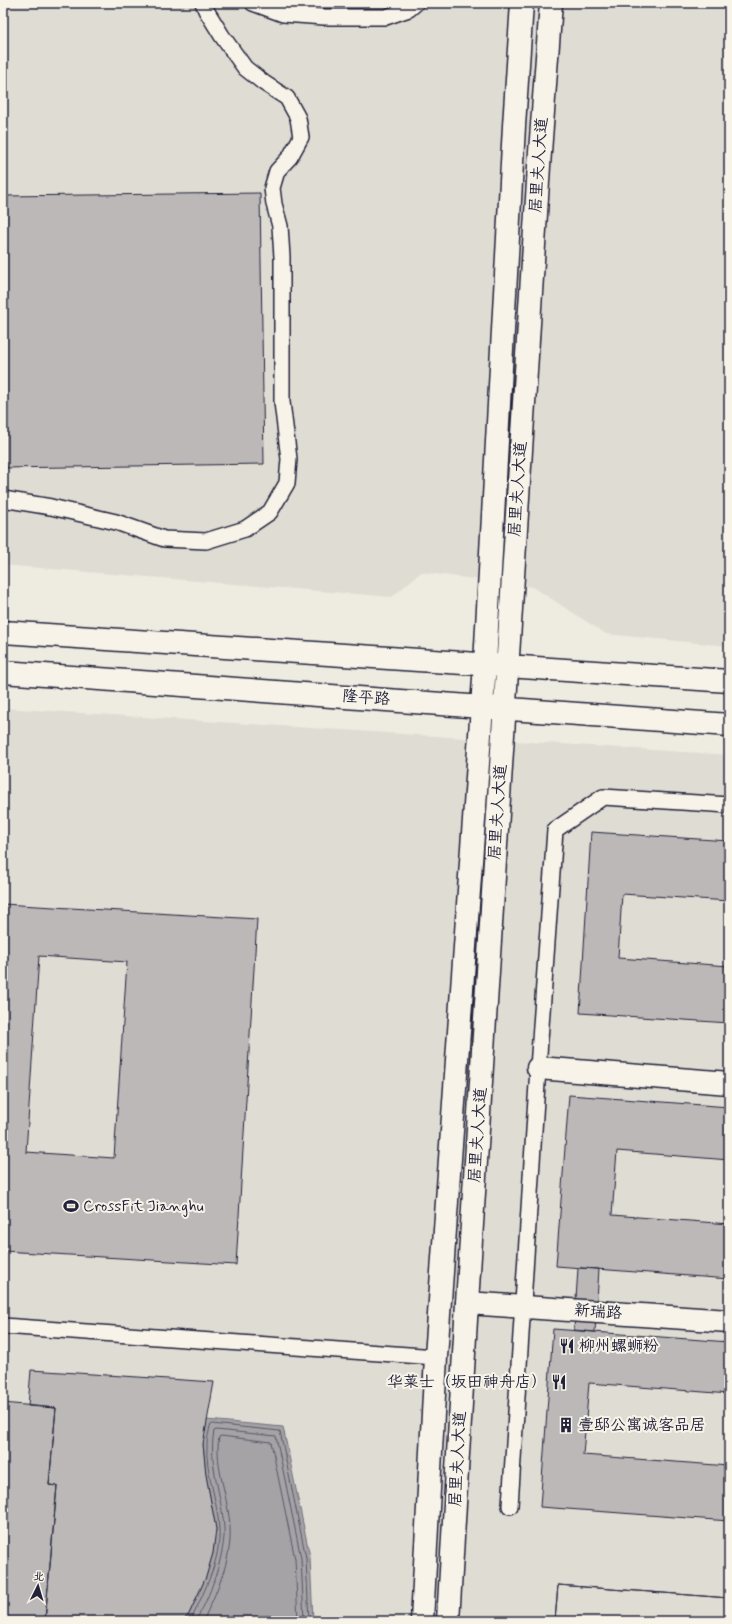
<svg xmlns="http://www.w3.org/2000/svg" width="732" height="1624" font-family="Mynerve,'LXGW WenKai TC',sans-serif">
<style>
.built{fill:#dfdcd4}
.water{fill:#a6a3a6;stroke:#716f7b}
.lines{fill:none;stroke-linecap:round;stroke-linejoin:round}
.shore{stroke:#575666;stroke-width:1}
.building{fill:#bbb8b7;stroke:#22223b;fill-rule:evenodd}
.lane-casing{stroke:#22223b;stroke-width:18}
.street-casing{stroke:#22223b;stroke-width:25}
.secondary-casing{stroke:#22223b;stroke-width:25}
.lane{stroke:#f7f3e8;stroke-width:15}
.street{stroke:#f7f3e8;stroke-width:22}
.secondary{stroke:#f7f3e8;stroke-width:22}
.labels{text-anchor:middle;dominant-baseline:central;stroke-width:4;stroke-linejoin:round;paint-order:stroke}
.street-label{font-size:16px;fill:#22223b;stroke:#f7f3e8}
.poi-label{font-size:16px;fill:#22223b;stroke:#f7f3e8;text-anchor:start}
</style>
<rect width="100%" height="100%" fill="#eeebe1"/>
<filter id="ink" filterUnits="userSpaceOnUse"><feTurbulence type="fractalNoise" baseFrequency=".025" numOctaves="2"/><feDisplacementMap in="SourceGraphic" scale="8" xChannelSelector="R" yChannelSelector="G"/><feConvolveMatrix kernelMatrix="1 2 1 2 8 2 1 2 1" color-interpolation-filters="sRGB"/></filter>
<g filter="url(#ink)">
<path class="built" d="M 3,3 L 729,3 L 729,646 L 606,634 L 533,587 L 421,572 L 392,597 L 3,565 Z
M 3,708 L 729,755 L 729,1621 L 3,1621 Z"/>
<path class="water" d="M 207,1420 L 283,1427 L 310,1557 L 313,1621 L 183,1621 L 189,1614 L 206,1577 L 213,1553 L 216,1529 L 206,1475 L 203,1444 Z"/>
<g class="lines">
<path class="shore" d="M 189,1621 L 193,1616 C 205,1589 221,1559 219,1529 C 218,1500 205,1473 207,1444 C 207,1438 209,1432 210,1426 L 212,1424 L 280,1431 L 306,1558 L 309,1621
M 195,1621 C 209,1602 226,1551 224,1528 C 222,1495 208,1464 214,1431 L 216,1430 L 276,1436 L 301,1558 L 304,1621
M 203,1621 C 216,1593 232,1560 230,1528 C 229,1498 214,1467 219,1437 L 221,1436 L 271,1442 L 295,1559 L 298,1621"/>
</g>
<path class="building" d="M 260,193 L 264,464 L 3,468 L 3,196 Z
M 591,832 L 729,841 L 729,901 L 622,894 L 618,958 L 729,966 L 729,1023 L 580,1013 Z
M 3,904 L 257,919 L 236,1265 L 3,1251 ZM 39,956 L 127,962 L 114,1158 L 26,1152 Z
M 569,1095 L 729,1107 L 729,1160 L 617,1151 L 612,1215 L 729,1224 L 729,1279 L 556,1266 Z
M 578,1268 L 599,1269 L 595,1332 L 574,1330 Z
M 553,1329 L 729,1342 L 729,1394 L 589,1383 L 583,1455 L 729,1466 L 729,1521 L 540,1507 Z
M 31,1370 L 214,1382 L 203,1444 L 206,1475 L 216,1529 L 213,1553 L 206,1577 L 189,1614 L 183,1621 L 45,1621 L 57,1486 L 49,1485 L 56,1408 L 28,1406 Z
M 3,1403 L 56,1408 L 49,1485 L 57,1486 L 45,1621 L 3,1621 Z
M 558,1585 L 729,1598 L 729,1621 L 555,1621 Z
M 558,1585 L 729,1598 L 729,1621 L 555,1621 Z"/>
<g class="lines">
<g class="lane-casing">
<path id="lane" d="M 253,3 L 283,14 L 324,17 L 386,17 L 409,9 L 416,3
M 3,499 L 51,507 L 116,522 L 164,539 L 206,541 L 245,529 L 270,512 L 287,483 L 289,459 L 282,402 L 282,257 L 280,226 L 274,204 L 272,188 L 277,171 L 290,157 L 301,137 L 298,118 L 287,98 L 264,83 L 245,68 L 222,36 L 206,10 L 203,3
M 3,1326 L 436,1357
M 510,1506 L 538,1068 L 555,830 L 603,797 L 729,805"/>
</g>
<g class="street-casing">
<path id="street" d="M 538,1068 L 729,1083
M 467,1303 L 729,1321"/>
</g>
<g class="secondary-casing">
<path id="secondary" d="M 3,632 L 729,681
M 3,672 L 729,725
M 422,1621 L 436,1357 L 485,664 L 514,126 L 522,3
M 448,1621 L 467,1303 L 539,166 L 551,3"/>
</g>
<use href="#lane" class="lane"/>
<use href="#street" class="street"/>
<use href="#secondary" class="secondary"/>
</g>
</g>
<defs>
<g id="stadium-bare" transform="scale(1.2)"><path d="M0-5a6.5 5 0 1 0 0 10a6.5 5 0 1 0 0-10ZM-3.5-1.8h7v3.6h-7Z" fill="#22223b" stroke="#f7f3e8" stroke-width="2.5" paint-order="stroke"/></g>
<g id="restaurant-bare" transform="scale(1.2)"><path d="M-5-6h1v4h1v-4h1v4h1v-4h1v5L-1.5 .5V6h-2V.5L-5-1ZM5-6V6H3V1.5H1.5Q1.5-4 5-6Z" fill="#22223b" stroke="#f7f3e8" stroke-width="2.5" paint-order="stroke"/></g>
<g id="building-bare" transform="scale(1.2)"><path d="M-4-6H4V6H1V3H-1V6H-4ZM-2.5-4.3h1.7v1.8h-1.7ZM.8-4.3h1.7v1.8H.8ZM-2.5-1h1.7V.8h-1.7ZM.8-1h1.7V.8H.8Z" fill="#22223b" stroke="#f7f3e8" stroke-width="2.5" paint-order="stroke"/></g>
</defs>
<g fill-rule="evenodd">
<use href="#stadium-bare" x="71" y="1206"/>
<use href="#restaurant-bare" x="567" y="1346"/>
<use href="#restaurant-bare" x="559" y="1382"/>
<use href="#building-bare" x="566" y="1425"/>
</g>
<g class="labels">
<g class="street-label">
<text transform="translate(539 165) rotate(-86)">居里夫人大道</text>
<text transform="translate(518 489) rotate(-86)">居里夫人大道</text>
<text transform="translate(366 698) rotate(4)">隆平路</text>
<text transform="translate(498 812) rotate(-86)">居里夫人大道</text>
<text transform="translate(478 1135) rotate(-86)">居里夫人大道</text>
<text transform="translate(598 1312) rotate(4)">新瑞路</text>
<text transform="translate(458 1459) rotate(-87)">居里夫人大道</text>
</g>
<g class="poi-label">
<text x="83" y="1206">CrossFit Jianghu</text>
<text x="579" y="1346">柳州螺蛳粉</text>
<text x="547" y="1382" text-anchor="end">华莱士（坂田神舟店）</text>
<text x="578" y="1425">壹邸公寓诚客品居</text>
</g>
</g>
<rect width="732" height="1624" fill="none" stroke="#f7f3e8" stroke-width="16"/>
<rect x="8" y="8" width="716" height="1608" fill="none" stroke="#22223b" stroke-width="1.5" filter="url(#ink)"/>
<g transform="translate(38 1586) rotate(5)" stroke="#f7f3e8" stroke-width="3" paint-order="stroke">
<path d="M0-3L7 15L0 10L-7 15Z" fill="#22223b"/>
<text y="-6" font-size="11" font-weight="bold" text-anchor="middle" fill="#22223b">北</text>
</g>
</svg>
